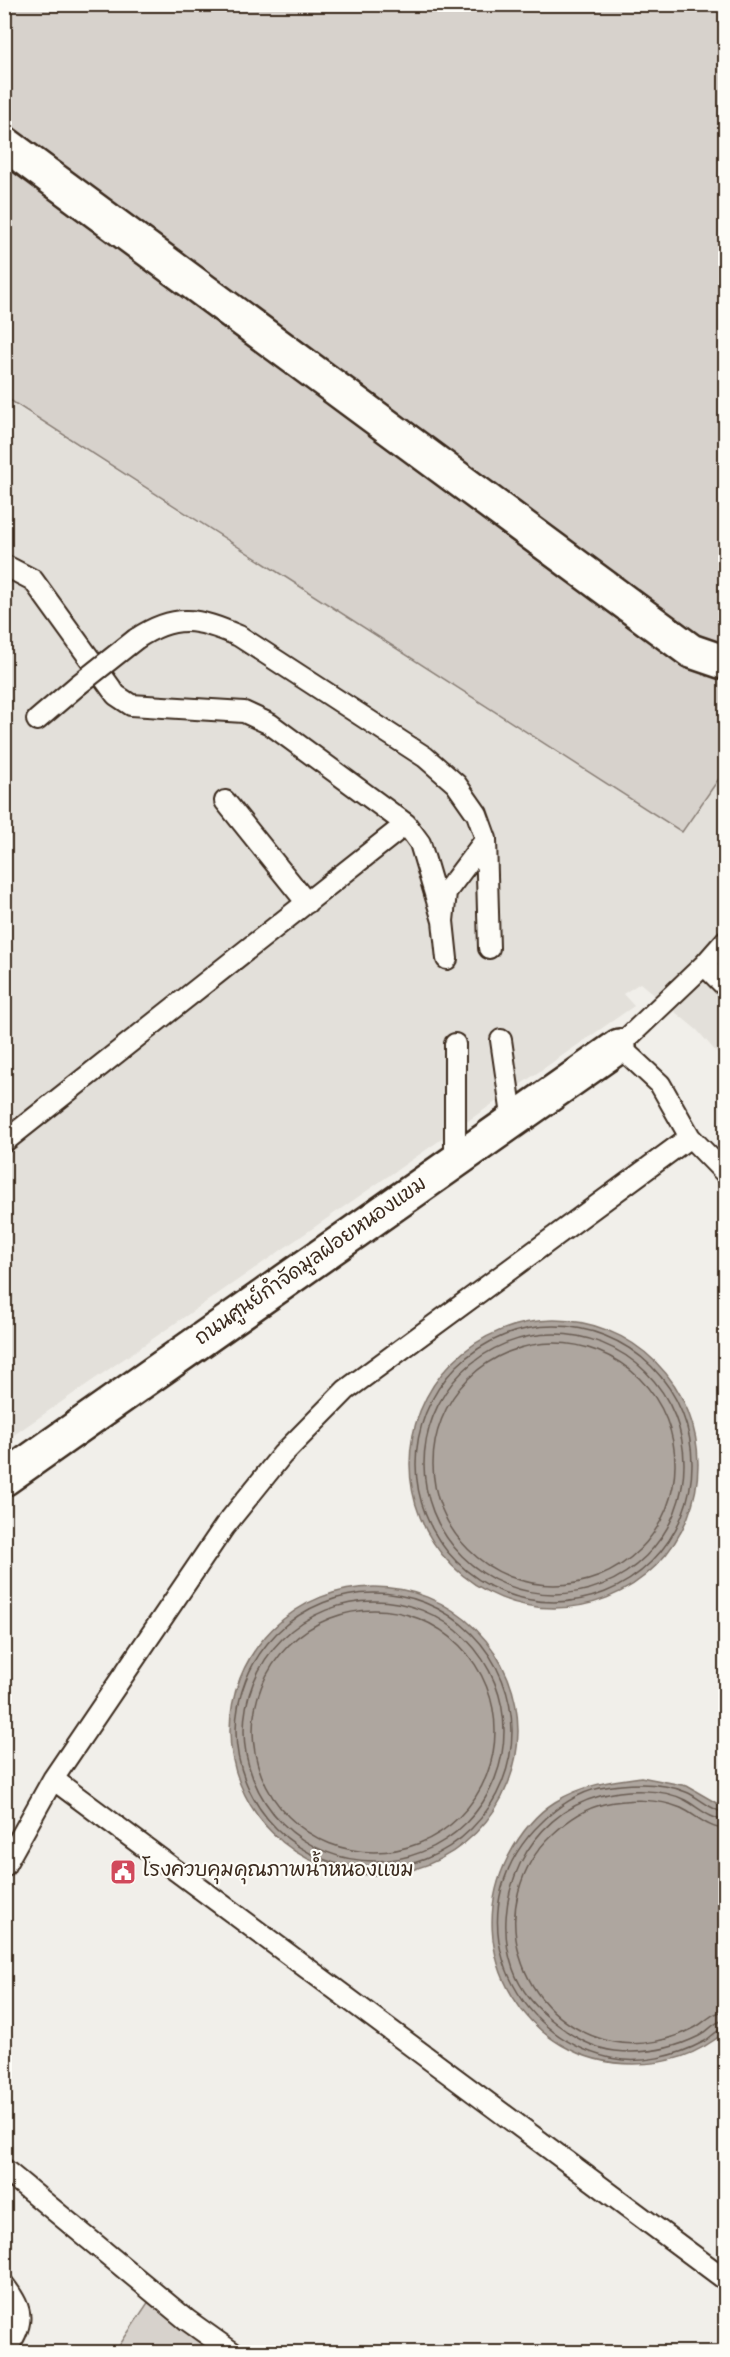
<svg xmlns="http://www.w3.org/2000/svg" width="730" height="2357" font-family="'Gochi Hand','Playpen Sans Thai',sans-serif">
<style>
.built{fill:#e3e0da}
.green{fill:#d7d2cc;stroke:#897e75;stroke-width:1.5}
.water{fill:#aea69f;stroke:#80746b;stroke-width:1.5}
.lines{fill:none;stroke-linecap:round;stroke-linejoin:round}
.shore{stroke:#695c52;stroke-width:1.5}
.lane-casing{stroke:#3b2a1e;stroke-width:24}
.street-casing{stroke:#3b2a1e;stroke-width:38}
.lane{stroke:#fdfcf7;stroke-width:20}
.street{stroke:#fdfcf7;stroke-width:33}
.lane-bridge-casing{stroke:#3b2a1e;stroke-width:24;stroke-linecap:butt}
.lane-bridge{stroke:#fdfcf7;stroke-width:20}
.labels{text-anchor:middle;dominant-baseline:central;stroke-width:4.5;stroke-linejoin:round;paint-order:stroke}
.street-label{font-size:20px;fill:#3b2a1e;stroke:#fdfcf7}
.poi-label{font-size:20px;fill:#3b2a1e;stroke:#fdfcf7;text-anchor:start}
</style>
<rect width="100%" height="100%" fill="#f1efea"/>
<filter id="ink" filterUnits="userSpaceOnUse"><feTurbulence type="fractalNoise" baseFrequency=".0167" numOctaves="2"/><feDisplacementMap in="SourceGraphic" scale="12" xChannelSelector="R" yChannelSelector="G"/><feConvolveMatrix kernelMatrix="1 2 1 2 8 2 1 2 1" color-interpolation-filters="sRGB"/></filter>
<g filter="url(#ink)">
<path class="built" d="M 4,398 L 681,832 L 726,770 L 725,1062 L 697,1030 L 640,983 L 623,994 L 634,1006 L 5,1441 Z"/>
<path class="green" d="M 4,5 L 725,5 L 725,770 L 682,832 L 5,397 Z
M 151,2298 L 223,2352 L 115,2352 Z"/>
<path class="water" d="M410 1464a144 144 0 1 1 288 0a144 144 0 1 1-288 0Z
M230 1731a144 144 0 1 1 288 0a144 144 0 1 1-288 0Z
M 641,1777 L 687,1786 L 725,1808 L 725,2032 C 697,2055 669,2064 633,2064 C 526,2064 460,1952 508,1857 C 519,1836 534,1815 555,1802 C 582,1785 610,1781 641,1777 Z"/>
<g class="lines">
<path class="shore" d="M416 1464a138 138 0 1 1 276 0a138 138 0 1 1-276 0Z
M424 1464a130 130 0 1 1 260 0a130 130 0 1 1-260 0Z
M433 1464a121 121 0 1 1 242 0a121 121 0 1 1-242 0Z
M236 1731a138 138 0 1 1 276 0a138 138 0 1 1-276 0Z
M244 1731a130 130 0 1 1 260 0a130 130 0 1 1-260 0Z
M253 1731a121 121 0 1 1 242 0a121 121 0 1 1-242 0Z
M 726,1813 C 711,1811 699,1797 686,1792 C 659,1781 628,1783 600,1788 C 579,1792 557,1807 542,1822 C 458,1901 500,2032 610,2058 C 640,2065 677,2056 703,2042 C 711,2038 716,2029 726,2028
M 726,1820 C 711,1820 698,1807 685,1800 C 662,1788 625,1789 600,1796 C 527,1815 489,1900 513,1969 C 521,1992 539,2011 558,2025 C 573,2037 595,2049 615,2051 C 644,2054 673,2049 699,2036 C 709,2031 714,2021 726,2020
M 726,1829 C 709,1829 696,1815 681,1808 C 658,1798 628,1799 604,1804 C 586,1808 567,1821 553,1834 C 481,1901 516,2023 614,2042 C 641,2047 671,2040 694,2028 C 706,2022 711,2012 726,2011"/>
<g class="lane-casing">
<path id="lane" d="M 4,565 L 33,580 L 116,695 L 131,705 L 244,712 L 270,724 L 406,824 L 420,843 L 443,921
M 136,639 C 175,613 198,618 239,636 L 425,757 L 456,784 L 477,814 L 486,839
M 37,720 L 78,685
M 225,801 L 307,903
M 726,940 L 704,965 L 619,1046 L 660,1084 L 690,1137 L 726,1174
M 447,959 L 443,921 L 446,892 L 486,839 L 489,948
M 704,965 L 726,987
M 501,1040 L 513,1122
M 455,1044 L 455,1163
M 4,1142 L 406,824
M 53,1779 L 726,2280
M 4,1867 L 53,1779 L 224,1527 L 282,1455 L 346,1390 L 690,1137
M 4,2169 L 187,2320 L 232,2352
M 4,2285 C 26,2314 23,2323 5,2352"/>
</g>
<g class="street-casing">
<path id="street" d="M 4,143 L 691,651 L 726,663
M 4,1479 L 619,1046"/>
</g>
<use href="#lane" class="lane"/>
<use href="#street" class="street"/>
<g class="lane-bridge-casing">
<path id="lane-bridge" d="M 78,685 L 136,639"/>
</g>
<use href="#lane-bridge" class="lane-bridge"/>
</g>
</g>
<defs>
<g id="civic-square" transform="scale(1.35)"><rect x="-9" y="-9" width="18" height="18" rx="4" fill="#d1495b" stroke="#fdfcf7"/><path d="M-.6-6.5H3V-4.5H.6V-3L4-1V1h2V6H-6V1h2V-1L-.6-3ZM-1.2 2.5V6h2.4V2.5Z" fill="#fff"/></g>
</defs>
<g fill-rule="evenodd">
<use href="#civic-square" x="123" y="1872"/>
</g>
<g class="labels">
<g class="street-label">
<text transform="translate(312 1263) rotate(-35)">ถนนศูนย์กำจัดมูลฝอยหนองแขม</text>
</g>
<g class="poi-label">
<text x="142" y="1872">โรงควบคุมคุณภาพน้ำหนองแขม</text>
</g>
</g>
<rect width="730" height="2357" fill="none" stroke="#fdfcf7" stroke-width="24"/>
<rect x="12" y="12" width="706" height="2333" fill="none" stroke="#3b2a1e" stroke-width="2" filter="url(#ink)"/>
</svg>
